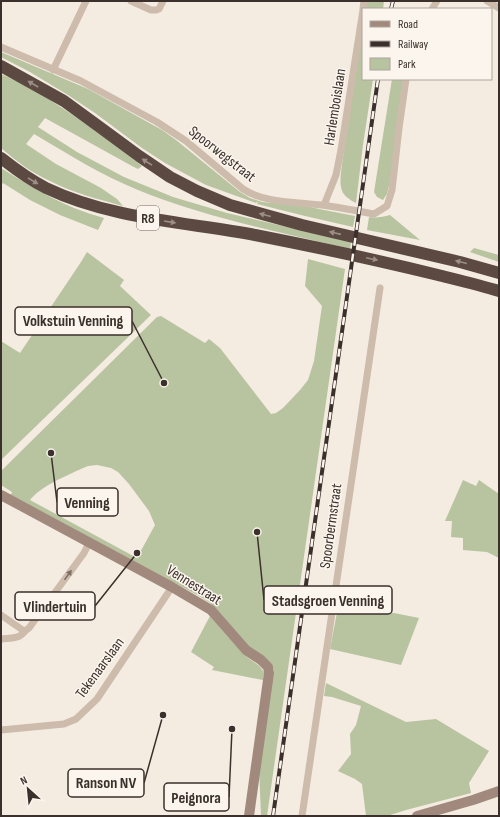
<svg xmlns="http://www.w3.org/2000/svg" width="500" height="817" font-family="'Sofia Sans Condensed',sans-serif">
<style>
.green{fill:#b8c4a0;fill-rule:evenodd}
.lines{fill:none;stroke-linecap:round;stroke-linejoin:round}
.street{stroke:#cdbbac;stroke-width:7}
.secondary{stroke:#a18a7d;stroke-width:10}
.highway{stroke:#5c4a42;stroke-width:12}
.rail-casing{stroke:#3b302b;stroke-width:4}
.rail{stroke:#fbf5ee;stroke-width:2.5;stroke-dasharray:8;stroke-linecap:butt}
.oneway{fill:#9c8e87}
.oneway2{fill:#7d6f65}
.labels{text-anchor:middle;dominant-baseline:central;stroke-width:3;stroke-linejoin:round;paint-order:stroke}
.shield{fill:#fbf5ee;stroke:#756b66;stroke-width:1}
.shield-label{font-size:14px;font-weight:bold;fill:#3b302b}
.street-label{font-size:15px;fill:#3b302b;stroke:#fbf5ee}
.leader{fill:none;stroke:#3b302b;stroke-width:1.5}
.callout-dot{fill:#3b302b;stroke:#fbf5ee;stroke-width:1.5}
.callout{fill:#fbf5ee;stroke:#3b302b;stroke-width:1.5}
.callout-label{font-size:16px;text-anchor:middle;font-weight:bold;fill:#3b302b}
</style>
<rect width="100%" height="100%" fill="#f4ebe1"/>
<path class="green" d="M 367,1 L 384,1 L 383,9 L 366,9 Z
M 363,26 L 363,79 L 373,79 L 363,145 L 356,203 C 354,202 350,200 348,198 C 337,191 341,175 342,164 Z
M 1,52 L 88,89 L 162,130 L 176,140 L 240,192 L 250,198 L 262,202 L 306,206 L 319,209 L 355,216 L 353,227 C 321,220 289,212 257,204 L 258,202 L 257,202 L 256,203 L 206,185 L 165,163 L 142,148 L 95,113 L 68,95 L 30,72 L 1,57 Z
M 1,74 C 12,79 24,84 34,90 C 72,113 107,139 142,166 L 138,169 L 132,166 L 45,118 L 38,127 L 77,152 L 124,177 L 173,197 L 227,213 L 351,242 L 350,249 C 279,232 207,218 138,190 C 101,175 68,154 34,134 L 26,144 L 56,164 L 101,188 L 117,199 L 123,206 C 98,199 73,193 50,181 C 32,173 16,161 1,148 Z
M 392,79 L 404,79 L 391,178 L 387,194 L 383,200 L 377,197 L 374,192 Z
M 1,168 C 25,183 48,197 74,208 C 84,212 94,215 104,218 L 98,230 L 60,215 L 30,200 L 3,183 L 1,186 Z
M 390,215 L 420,240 L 367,230 L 369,217 C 376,218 383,217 390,215 Z
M 474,248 L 499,255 L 499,262 L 470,252 Z
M 87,252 L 124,280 L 120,286 L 151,315 L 1,460 L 1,341 L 20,353 L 81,262 Z
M 308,259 L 345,269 L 267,816 L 261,816 L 259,768 L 274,670 L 271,663 L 244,645 L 210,603 L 199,596 L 11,495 L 12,492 L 1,485 L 1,471 L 157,317 L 161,316 L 205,343 L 209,339 L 220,348 L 271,414 L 276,413 L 283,408 L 300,390 L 308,380 L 314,361 L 322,306 L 305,286 ZM 97,465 L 111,468 L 118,472 L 129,484 L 149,511 L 155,525 L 137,558 L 30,500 C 41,486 66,476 83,468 L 88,466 Z
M 463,480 L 476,486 L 479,480 L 499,494 L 499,558 L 487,552 L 463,550 L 463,538 L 451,537 L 452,521 L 445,521 Z
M 339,602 L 419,618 L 401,665 L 330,649 Z
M 210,616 C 221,629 232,642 244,654 C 250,661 261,664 264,673 L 263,680 L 212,670 L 214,667 L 191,652 Z
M 326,683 L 406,722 L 436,719 L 489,751 L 469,783 L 471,793 L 406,810 L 387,816 L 366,816 L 362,784 L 355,779 L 338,771 L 351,754 L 350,734 L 356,725 L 361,706 L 332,697 L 324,696 Z"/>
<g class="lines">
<path class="street" d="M 131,1 L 151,10 L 156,10 L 159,9 L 163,1
M 487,1 L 499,8
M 363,9 L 364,1
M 432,9 L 437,1
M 1,47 L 81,81 L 157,122 L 186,141 L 243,189 C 264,203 296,202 322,205 C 339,207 357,211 374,214 L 387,206 L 392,190 L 399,128 L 406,79
M 53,70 L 86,1
M 324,205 L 336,175 L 341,150 L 363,10
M 1,615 L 24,631
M 1,639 C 7,638 17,639 21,635 C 25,632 24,631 29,628 L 84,553 L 89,543
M 1,730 L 64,724 L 76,719 L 97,699 L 172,587
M 302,816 L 380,288"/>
<path class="secondary" d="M 1,495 L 172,587 L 211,610 L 246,650 L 261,660 L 268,667 L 269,673 L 249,816
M 417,816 L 473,800 L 499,791"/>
<path class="highway" d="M 1,66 L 64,101 L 101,128 L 139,156 L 170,177 L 197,191 L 230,205 L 302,225 L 460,262 L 499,273
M 1,158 C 15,169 30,180 46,188 C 111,219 185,222 255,235 C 316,247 377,260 438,275 C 458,280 479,285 499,291"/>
<g class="rail-casing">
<path id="rail" d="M 391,9 L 393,1
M 273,816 L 378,79"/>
</g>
<use href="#rail" class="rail"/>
</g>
<defs><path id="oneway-solid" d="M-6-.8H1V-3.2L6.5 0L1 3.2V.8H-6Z"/></defs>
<g class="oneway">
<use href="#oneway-solid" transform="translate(33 84) rotate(-150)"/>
<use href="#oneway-solid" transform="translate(147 162) rotate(-148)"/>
<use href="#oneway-solid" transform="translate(33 181) rotate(31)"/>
<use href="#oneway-solid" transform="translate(265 215) rotate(-165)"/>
<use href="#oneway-solid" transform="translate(170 222) rotate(9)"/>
<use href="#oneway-solid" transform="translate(335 233) rotate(-167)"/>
<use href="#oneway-solid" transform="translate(372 259) rotate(12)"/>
<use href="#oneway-solid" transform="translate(461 262) rotate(-166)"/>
</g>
<use class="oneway2" href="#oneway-solid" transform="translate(68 575) rotate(-54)"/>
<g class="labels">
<rect class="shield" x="137" y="206" width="22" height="24" rx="3"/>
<g class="shield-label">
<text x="148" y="218">R8</text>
</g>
<g class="street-label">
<text transform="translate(335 107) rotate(-81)">Harlemboislaan</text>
<text transform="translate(222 154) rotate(38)">Spoorwegstraat</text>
<text transform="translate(331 526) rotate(-82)">Spoorbermstraat</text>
<text transform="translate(194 585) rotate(32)">Vennestraat</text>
<text transform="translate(100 668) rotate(-54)">Tekenaarslaan</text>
</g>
</g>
<path class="leader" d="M164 383L132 321M51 453L57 502M257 532L264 600M137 553L95 606M163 715L144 783M232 729L229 797"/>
<g class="callout-dot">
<circle cx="164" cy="383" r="4"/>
<circle cx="51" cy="453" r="4"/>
<circle cx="257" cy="532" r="4"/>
<circle cx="137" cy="553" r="4"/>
<circle cx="163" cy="715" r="4"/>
<circle cx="232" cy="729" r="4"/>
</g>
<g class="callout">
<rect x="15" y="307" width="117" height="28" rx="4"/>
<rect x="57" y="488" width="61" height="28" rx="4"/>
<rect x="264" y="586" width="128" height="28" rx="4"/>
<rect x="15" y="592" width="80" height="28" rx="4"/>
<rect x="68" y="769" width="76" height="28" rx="4"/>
<rect x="164" y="783" width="65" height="28" rx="4"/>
</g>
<g class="callout-label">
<text x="73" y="326">Volkstuin Venning</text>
<text x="87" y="508">Venning</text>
<text x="328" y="606">Stadsgroen Venning</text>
<text x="55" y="612">Vlindertuin</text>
<text x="106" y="788">Ranson NV</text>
<text x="196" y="803">Peignora</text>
</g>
<rect width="500" height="817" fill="none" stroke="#3b302b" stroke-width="4"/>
<rect x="362" y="8" width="130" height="72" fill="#fbf5ee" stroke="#aea6a0"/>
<rect x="370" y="21" width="20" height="6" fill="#a18a7d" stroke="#aea6a0"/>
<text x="398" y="28" font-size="12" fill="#3b302b">Road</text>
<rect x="370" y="41" width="20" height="6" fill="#3b302b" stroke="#aea6a0"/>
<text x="398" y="48" font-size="12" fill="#3b302b">Railway</text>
<rect x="370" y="58" width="20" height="12" fill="#b8c4a0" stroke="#aea6a0"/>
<text x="398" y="68" font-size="12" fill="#3b302b">Park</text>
<g transform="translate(28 789) rotate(333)" stroke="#fbf5ee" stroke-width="3" paint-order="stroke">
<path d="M0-3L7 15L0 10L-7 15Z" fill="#3b302b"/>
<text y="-6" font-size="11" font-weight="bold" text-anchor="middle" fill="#3b302b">N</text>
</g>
</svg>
